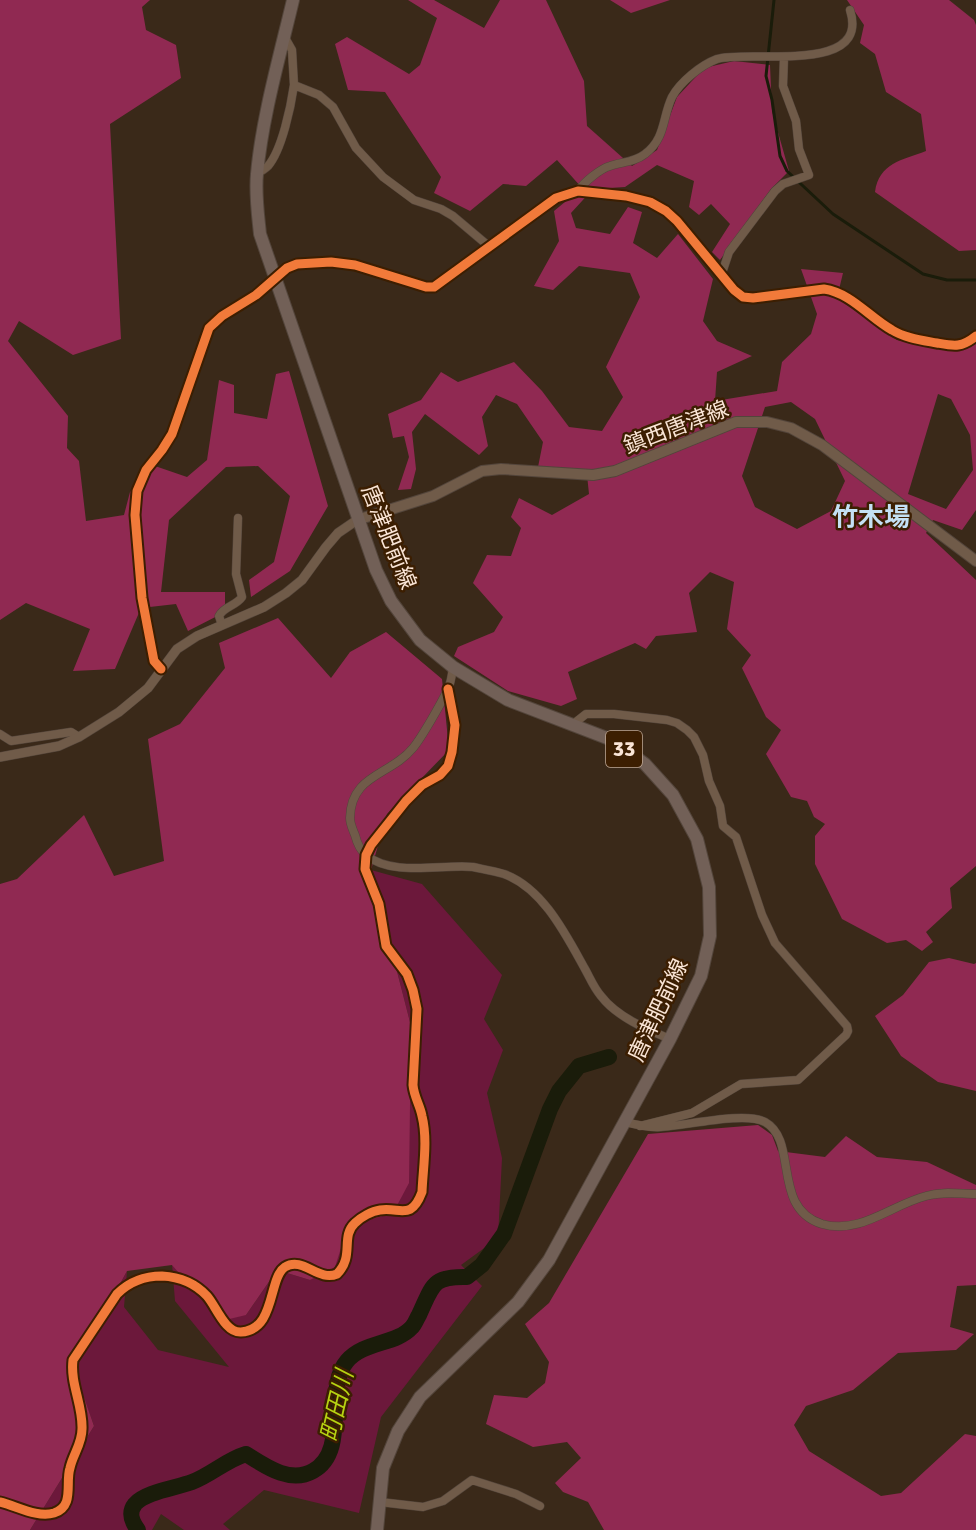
<svg xmlns="http://www.w3.org/2000/svg" width="976" height="1530" font-family="Signika,'Noto Sans JP',sans-serif">
<style>
.green{fill:#6c183b}
.forest{fill:#902952;fill-rule:evenodd}
.lines{fill:none;stroke-linecap:round;stroke-linejoin:round}
.stream{stroke:#1a1c0a;stroke-width:3}
.river{stroke:#1a1c0a;stroke-width:16}
.minor-casing{stroke:#53453b;stroke-width:9}
.tertiary-casing{stroke:#53453b;stroke-width:10}
.secondary-casing{stroke:#53453b;stroke-width:12}
.primary-casing{stroke:#53453b;stroke-width:14}
.minor{stroke:#705b49;stroke-width:8}
.tertiary{stroke:#705b49;stroke-width:9}
.secondary{stroke:#705b49;stroke-width:10}
.primary{stroke:#726057;stroke-width:12}
.cycleway-casing{stroke:#3c1e01;stroke-width:13}
.cycleway{stroke:#f17a3a;stroke-width:9}
.labels{text-anchor:middle;dominant-baseline:central;stroke-width:5;stroke-linejoin:round;paint-order:stroke}
.shield{fill:#3c1e01;stroke:#c1a996;stroke-width:1.5}
.shield-label{font-size:21px;font-weight:bold;fill:#fae5d6}
.street-label{font-size:22px;fill:#fae5d6;stroke:#3c1e01}
.water-label{font-size:24px;font-style:italic;fill:#b6d212;stroke:#3c1e01}
.quarter-label{font-size:26px;font-weight:bold;fill:#c4e0f4;stroke:#3c1e01}
</style>
<rect width="100%" height="100%" fill="#3a2919"/>
<path class="green" d="M 371,870 L 422,884 L 502,975 L 484,1019 L 503,1050 L 487,1093 L 502,1158 L 498,1238 L 461,1265 L 482,1286 L 381,1417 L 359,1513 L 264,1490 L 223,1524 L 230,1530 L 184,1530 L 161,1514 L 152,1530 L 30,1530 L 94,1426 L 74,1369 L 127,1271 L 124,1307 L 158,1350 L 229,1367 L 175,1301 L 172,1264 L 246,1315 L 277,1270 L 310,1280 L 411,1026 Z"/>
<path class="forest" d="M 0,0 L 150,0 L 142,7 L 146,30 L 176,45 L 181,78 L 110,124 L 121,339 L 73,355 L 19,321 L 8,341 L 68,416 L 67,448 L 79,461 L 86,521 L 124,515 L 130,492 L 155,466 L 187,477 L 207,460 L 219,380 L 234,385 L 234,413 L 267,419 L 276,374 L 289,371 L 328,506 L 290,571 L 251,597 L 249,580 L 274,562 L 290,496 L 258,466 L 226,467 L 169,520 L 161,592 L 225,592 L 225,612 L 188,631 L 176,604 L 141,608 L 115,669 L 73,671 L 90,629 L 26,603 L 0,620 Z
M 408,0 L 434,0 L 484,28 L 500,0 L 546,0 L 584,81 L 587,126 L 632,166 L 657,150 L 677,97 L 704,68 L 734,61 L 770,65 L 772,111 L 789,171 L 771,189 L 720,260 L 712,252 L 730,224 L 711,204 L 699,215 L 689,207 L 694,181 L 657,165 L 625,187 L 593,189 L 571,213 L 576,228 L 610,234 L 628,207 L 642,212 L 633,243 L 657,258 L 678,234 L 713,279 L 703,321 L 717,341 L 752,356 L 717,372 L 715,401 L 777,391 L 782,362 L 811,334 L 817,314 L 801,269 L 843,273 L 837,298 L 897,340 L 958,351 L 976,343 L 976,510 L 962,530 L 933,520 L 926,533 L 976,580 L 976,866 L 950,888 L 952,908 L 926,932 L 933,942 L 922,951 L 906,940 L 887,943 L 842,919 L 815,864 L 815,836 L 825,824 L 814,817 L 807,801 L 791,797 L 766,754 L 781,730 L 766,717 L 742,668 L 751,655 L 727,629 L 734,582 L 710,572 L 689,593 L 697,632 L 656,636 L 646,649 L 635,643 L 568,672 L 577,699 L 561,706 L 508,691 L 454,656 L 458,647 L 494,632 L 503,617 L 473,583 L 487,555 L 511,556 L 521,528 L 511,517 L 519,498 L 552,515 L 589,494 L 587,475 L 538,467 L 543,442 L 517,404 L 496,395 L 482,417 L 488,446 L 479,455 L 425,414 L 412,432 L 416,469 L 411,489 L 398,490 L 409,457 L 404,436 L 393,438 L 388,414 L 421,400 L 441,372 L 458,382 L 514,362 L 542,391 L 569,427 L 602,431 L 623,397 L 606,367 L 640,297 L 630,273 L 579,266 L 553,290 L 534,286 L 559,241 L 554,211 L 582,188 L 557,160 L 526,186 L 503,184 L 470,211 L 434,193 L 441,177 L 385,92 L 348,90 L 335,44 L 347,37 L 409,74 L 420,65 L 437,18 ZM 938,394 L 951,399 L 970,435 L 973,470 L 946,509 L 908,494 ZM 791,402 L 815,419 L 845,481 L 831,511 L 797,529 L 755,507 L 742,476 L 765,407 Z
M 610,0 L 670,0 L 631,13 Z
M 847,0 L 949,0 L 974,20 L 976,25 L 976,250 L 959,251 L 875,192 C 879,163 902,160 926,151 L 921,114 L 886,92 L 875,54 L 860,43 L 864,25 Z
M 278,618 L 331,678 L 350,652 L 386,632 L 442,679 L 449,750 L 387,814 L 371,870 L 411,1026 L 409,1183 L 393,1213 L 348,1226 L 335,1267 L 310,1280 L 277,1270 L 246,1315 L 221,1321 L 172,1265 L 127,1271 L 74,1368 L 94,1426 L 30,1530 L 0,1530 L 0,884 L 17,879 L 84,815 L 114,876 L 164,861 L 148,739 L 180,724 L 225,668 L 219,643 Z
M 949,958 L 974,964 L 976,963 L 976,1091 L 938,1082 L 901,1056 L 875,1016 L 903,995 L 929,962 Z
M 758,1125 L 772,1135 L 778,1151 L 825,1157 L 846,1136 L 877,1157 L 927,1162 L 976,1185 L 976,1285 L 957,1286 L 950,1327 L 974,1334 L 956,1350 L 898,1353 L 853,1390 L 806,1406 L 794,1425 L 809,1451 L 881,1496 L 901,1493 L 965,1434 L 976,1436 L 976,1530 L 604,1530 L 588,1502 L 563,1492 L 555,1483 L 581,1458 L 567,1442 L 533,1447 L 486,1424 L 494,1395 L 527,1398 L 545,1383 L 549,1362 L 525,1324 L 549,1303 L 648,1134 Z"/>
<g class="lines">
<path class="stream" d="M 774,0 L 766,76 L 772,100 L 780,156 L 787,171 L 833,214 L 923,274 L 947,280 L 976,280"/>
<path class="river" d="M 138,1530 C 132,1522 128,1513 135,1504 C 145,1492 176,1488 192,1482 C 211,1475 226,1460 246,1454 C 265,1466 290,1484 313,1471 C 350,1451 323,1389 347,1361 C 364,1341 396,1345 412,1327 C 415,1324 417,1318 419,1315 C 433,1285 432,1276 467,1277 L 482,1265 L 504,1234 L 550,1109 L 559,1091 L 579,1066 L 609,1057"/>
<g class="minor-casing">
<path id="minor" d="M 284,36 L 292,50 L 294,85 L 319,95 L 333,107 L 356,148 L 383,177 L 414,200 L 441,209 L 453,216 L 485,243 L 490,245
M 256,174 C 260,172 265,169 268,166 C 282,150 291,106 294,85
M 578,191 C 584,182 600,169 610,166 C 622,162 635,162 645,154 C 666,138 662,118 672,97 C 680,82 701,65 717,59 C 747,49 871,76 850,10
M 721,276 L 729,252 L 775,191 L 783,184 L 809,175 L 799,149 L 796,121 L 783,86 L 784,57
M 222,625 L 219,616 C 224,606 236,606 242,597 L 236,574 L 238,518
M 453,667 C 452,674 451,683 448,689 C 442,702 422,737 413,748 C 390,776 351,774 350,818 C 350,824 353,830 355,835 C 357,843 360,850 366,855 C 392,877 441,864 473,867 C 482,869 494,871 504,874 C 543,888 566,935 585,969 C 590,978 594,988 601,996 C 617,1017 646,1029 670,1039
M 161,669 L 154,661 L 142,598 L 135,515 L 137,491 L 146,470 L 162,450 L 172,434 L 209,328 L 222,316 L 256,295 L 287,268 L 297,264 L 331,262 L 355,265 L 426,287 L 434,287 L 556,198 L 578,191 L 626,196 L 650,202 L 666,211 L 677,221 L 734,290 L 743,297 L 753,298 L 824,289 C 851,293 869,317 892,330 C 905,338 921,340 937,343 C 954,346 961,348 976,336
M 572,725 L 586,714 L 614,714 L 667,720 L 677,723 L 687,730 L 694,737 L 703,755 L 709,781 L 720,806 L 723,826 L 736,837 L 762,915 L 775,943 L 847,1026 L 848,1031 L 846,1035 L 798,1080 L 741,1084 L 692,1113 L 640,1126
M 0,734 L 11,741 L 71,732 L 79,737
M 625,1122 C 637,1125 649,1128 661,1127 C 685,1126 745,1111 765,1122 C 799,1141 771,1208 822,1224 C 860,1235 891,1205 926,1196 C 942,1191 960,1194 976,1194
M 0,1502 C 17,1506 37,1518 54,1513 C 75,1506 65,1483 70,1468 C 73,1454 82,1444 82,1429 C 83,1405 70,1384 73,1360 L 117,1294 C 129,1282 145,1276 162,1276 C 180,1277 195,1283 207,1296 C 216,1306 225,1333 241,1332 C 276,1330 268,1278 285,1267 C 303,1256 318,1282 337,1274 C 355,1256 340,1237 355,1223 C 361,1217 372,1211 380,1210 C 401,1207 411,1221 422,1192 C 423,1168 428,1140 422,1116 C 420,1105 414,1097 413,1085 L 417,1009 L 413,990 L 407,974 L 386,946 L 379,904 L 365,869 L 366,855 L 371,845 L 406,801 L 422,785 L 440,775 L 448,766 L 452,752 L 455,725 L 448,689
M 380,1502 L 423,1507 L 443,1501 L 472,1480 L 516,1494 L 540,1506"/>
</g>
<g class="tertiary-casing">
<path id="tertiary" d="M 0,757 L 59,746 L 79,737 L 119,712 L 148,688 L 177,649 L 197,636 L 264,607 L 286,593 L 302,580 L 326,547 L 338,533 L 357,520"/>
</g>
<g class="secondary-casing">
<path id="secondary" d="M 357,520 L 433,496 L 482,471 L 501,469 L 593,475 L 615,471 L 736,422 L 767,422 L 791,428 L 822,445 L 976,561"/>
</g>
<g class="primary-casing">
<path id="primary" d="M 293,0 C 280,55 262,118 257,174 C 255,194 258,214 260,234 L 376,570 L 391,601 L 420,640 L 453,667 L 508,700 L 612,740 L 645,764 L 673,795 L 697,839 L 709,887 L 710,936 L 701,976 L 670,1039 L 549,1260 L 518,1302 L 420,1397 L 398,1431 L 383,1468 L 377,1530"/>
</g>
<use href="#minor" class="minor"/>
<use href="#tertiary" class="tertiary"/>
<use href="#secondary" class="secondary"/>
<use href="#primary" class="primary"/>
<g class="cycleway-casing">
<path id="cycleway" d="M 161,669 L 154,661 L 142,598 L 135,515 L 137,491 L 146,470 L 162,450 L 172,434 L 209,328 L 222,316 L 256,295 L 287,268 L 297,264 L 331,262 L 355,265 L 426,287 L 434,287 L 556,198 L 578,191 L 626,196 L 650,202 L 666,211 L 677,221 L 734,290 L 743,297 L 753,298 L 824,289 C 851,293 869,317 892,330 C 905,338 921,340 937,343 C 954,346 961,348 976,336
M 0,1502 C 17,1506 37,1518 54,1513 C 75,1506 65,1483 70,1468 C 73,1454 82,1444 82,1429 C 83,1405 70,1384 73,1360 L 117,1294 C 129,1282 145,1276 162,1276 C 180,1277 195,1283 207,1296 C 216,1306 225,1333 241,1332 C 276,1330 268,1278 285,1267 C 303,1256 318,1282 337,1274 C 355,1256 340,1237 355,1223 C 361,1217 372,1211 380,1210 C 401,1207 411,1221 422,1192 C 423,1168 428,1140 422,1116 C 420,1105 414,1097 413,1085 L 417,1009 L 413,990 L 407,974 L 386,946 L 379,904 L 365,869 L 366,855 L 371,845 L 406,801 L 422,785 L 440,775 L 448,766 L 452,752 L 455,725 L 448,689"/>
</g>
<use href="#cycleway" class="cycleway"/>
</g>
<g class="labels">
<rect class="shield" x="606" y="731" width="36" height="36" rx="4.5"/>
<g class="shield-label">
<text x="624" y="749">33</text>
</g>
<g class="street-label">
<text transform="translate(676 427) rotate(-21)">鎮西唐津線</text>
<text transform="translate(389 537) rotate(68)">唐津肥前線</text>
<text transform="translate(658 1010) rotate(-65)">唐津肥前線</text>
</g>
<g class="water-label">
<text transform="translate(337 1406) rotate(-77)">町田川</text>
</g>
<g class="quarter-label">
<text x="871" y="518">竹木場</text>
</g>
</g>
</svg>
